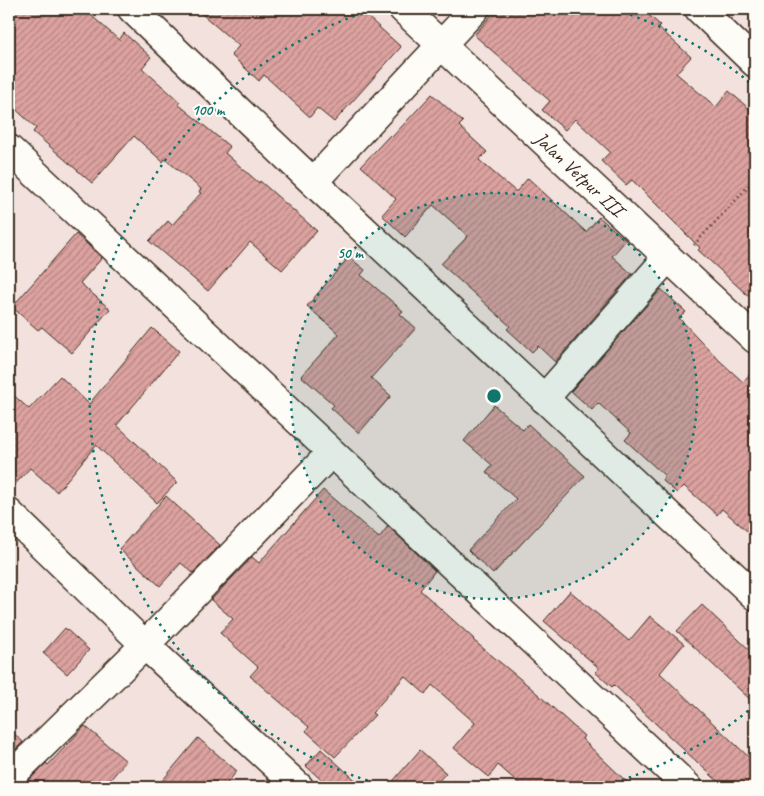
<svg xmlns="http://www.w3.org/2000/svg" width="764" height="796" font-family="Caveat,sans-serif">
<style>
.building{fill:url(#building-hatch);stroke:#3b2a1e}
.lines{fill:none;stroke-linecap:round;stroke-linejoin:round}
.street-casing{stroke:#3b2a1e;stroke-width:31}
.path{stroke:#3b2a1e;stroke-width:3;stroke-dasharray:1 4;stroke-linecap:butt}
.street{stroke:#fdfcf7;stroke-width:28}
.ring{fill:none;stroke:#0f766e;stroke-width:2.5;stroke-dasharray:2.5 5}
.labels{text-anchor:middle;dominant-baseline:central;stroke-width:4;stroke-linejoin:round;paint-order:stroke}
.street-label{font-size:20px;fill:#3b2a1e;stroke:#fdfcf7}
.centre{fill:#0f766e;stroke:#fdfcf7;stroke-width:2.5}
.ring-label{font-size:15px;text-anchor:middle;font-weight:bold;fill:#0f766e;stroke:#fdfcf7;stroke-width:4;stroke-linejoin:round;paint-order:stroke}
</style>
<defs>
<pattern id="building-hatch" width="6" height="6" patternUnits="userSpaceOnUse" patternTransform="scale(1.25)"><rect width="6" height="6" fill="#dca2a0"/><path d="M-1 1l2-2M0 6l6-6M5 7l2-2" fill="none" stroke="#b48482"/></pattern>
</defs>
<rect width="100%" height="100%" fill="#f3e1dd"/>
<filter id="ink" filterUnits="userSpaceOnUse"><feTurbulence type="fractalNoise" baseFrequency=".02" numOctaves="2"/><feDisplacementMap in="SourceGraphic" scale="10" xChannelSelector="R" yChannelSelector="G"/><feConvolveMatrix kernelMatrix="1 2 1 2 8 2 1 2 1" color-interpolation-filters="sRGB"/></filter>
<g filter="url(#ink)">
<path class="building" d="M 9,9 L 84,9 L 119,40 L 124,33 L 151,57 L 142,68 L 180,102 L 178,104 L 230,147 L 225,153 L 259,183 L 260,181 L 317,231 L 282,270 L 250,242 L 208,291 L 149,241 L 168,221 L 172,225 L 201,193 L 199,192 L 201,189 L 165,159 L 163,162 L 134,136 L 92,183 L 33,132 L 36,128 L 9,103 Z
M 196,9 L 359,9 L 401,47 L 334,122 L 317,108 L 310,117 L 264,75 L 259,81 L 231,55 L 239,46 Z
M 497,9 L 642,9 L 660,25 L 658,27 L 691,57 L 676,73 L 716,107 L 729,91 L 755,114 L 755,302 L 698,250 L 700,248 L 632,180 L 626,185 L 601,161 L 610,152 L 575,119 L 565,130 L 542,110 L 550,101 L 474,35 Z
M 432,94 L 463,122 L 459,126 L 487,152 L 479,160 L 515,191 L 517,191 L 528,178 L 586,232 L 599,217 L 626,240 L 612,256 L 632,274 L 555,362 L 538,346 L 532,352 L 507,329 L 510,326 L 441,264 L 468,236 L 433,205 L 405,237 L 382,215 L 396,199 L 361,166 L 390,135 L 392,137 Z
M 76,234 L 102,258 L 80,283 L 110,309 L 72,353 L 42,327 L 38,330 L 12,307 Z
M 349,257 L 365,270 L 361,275 L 403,311 L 400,314 L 416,328 L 371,378 L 391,396 L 359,433 L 331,408 L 334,405 L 301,376 L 339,334 L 307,306 Z
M 661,289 L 686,312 L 679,318 L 719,360 L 743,382 L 755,368 L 755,538 L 722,509 L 717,515 L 684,486 L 677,493 L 662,480 L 665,476 L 625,440 L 631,433 L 598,403 L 592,410 L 571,391 Z
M 152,328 L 179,351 L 117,425 L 177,482 L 157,503 L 96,445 L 57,492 L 30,468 L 9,491 L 9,391 L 29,409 L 60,376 L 89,404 Z
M 494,405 L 523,430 L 528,424 L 585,476 L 493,574 L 468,550 L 516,499 L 486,472 L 492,465 L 464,441 Z
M 323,490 L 379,538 L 388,526 L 435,571 L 420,590 L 474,639 L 473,640 L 530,687 L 584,736 L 582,739 L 632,787 L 523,787 L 498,765 L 489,777 L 454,748 L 475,723 L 432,685 L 425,694 L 405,676 L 372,713 L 375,715 L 335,757 L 306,731 L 309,727 L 250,676 L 258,667 L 220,633 L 233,619 L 211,600 L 252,557 L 259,563 Z
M 166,496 L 220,545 L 193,573 L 181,563 L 160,586 L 119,549 Z
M 570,591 L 629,641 L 650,616 L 684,644 L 660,673 L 755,763 L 755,787 L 724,787 L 614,685 L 612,687 L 595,672 L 599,668 L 544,621 Z
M 702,605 L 755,655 L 755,704 L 677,631 Z
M 65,628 L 89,650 L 67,674 L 43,653 Z
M 85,726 L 126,761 L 104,787 L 22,787 L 46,763 L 48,765 Z
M 9,729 L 23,742 L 9,756 Z
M 198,738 L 237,771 L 224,787 L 157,787 Z
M 321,749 L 363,787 L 329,787 L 306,766 Z
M 420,750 L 446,773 L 433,787 L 388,787 Z"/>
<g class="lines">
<g class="street-casing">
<path id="street" d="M 132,9 L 313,182 L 755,596
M 403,9 L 755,339
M 699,9 L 755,63
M 9,149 L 688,787
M 313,182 L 475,9
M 544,399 L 668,257
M 9,513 L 145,645 L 299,787
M 9,778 L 145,645 L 331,453"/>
</g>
<path class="path" d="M 694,245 L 755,179"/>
<use href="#street" class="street"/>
</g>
</g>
<circle cx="494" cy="396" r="203" fill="#0f766e" fill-opacity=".12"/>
<g class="ring">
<circle cx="494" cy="396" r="203"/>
<path d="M754 706A405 405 0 0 1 599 787M389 787A405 405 0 0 1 372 10M616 10A405 405 0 0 1 754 86"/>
</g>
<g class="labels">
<g class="street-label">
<text transform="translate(579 174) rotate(43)">Jalan Vetpur III</text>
</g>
</g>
<circle cx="494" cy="396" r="8" class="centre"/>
<g class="ring-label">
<text x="208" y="115">100 m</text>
<text x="350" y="258">50 m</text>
</g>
<rect width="764" height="796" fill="none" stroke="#fdfcf7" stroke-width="30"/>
<rect x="15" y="15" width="734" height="766" fill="none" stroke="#3b2a1e" stroke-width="2" filter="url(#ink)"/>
</svg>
